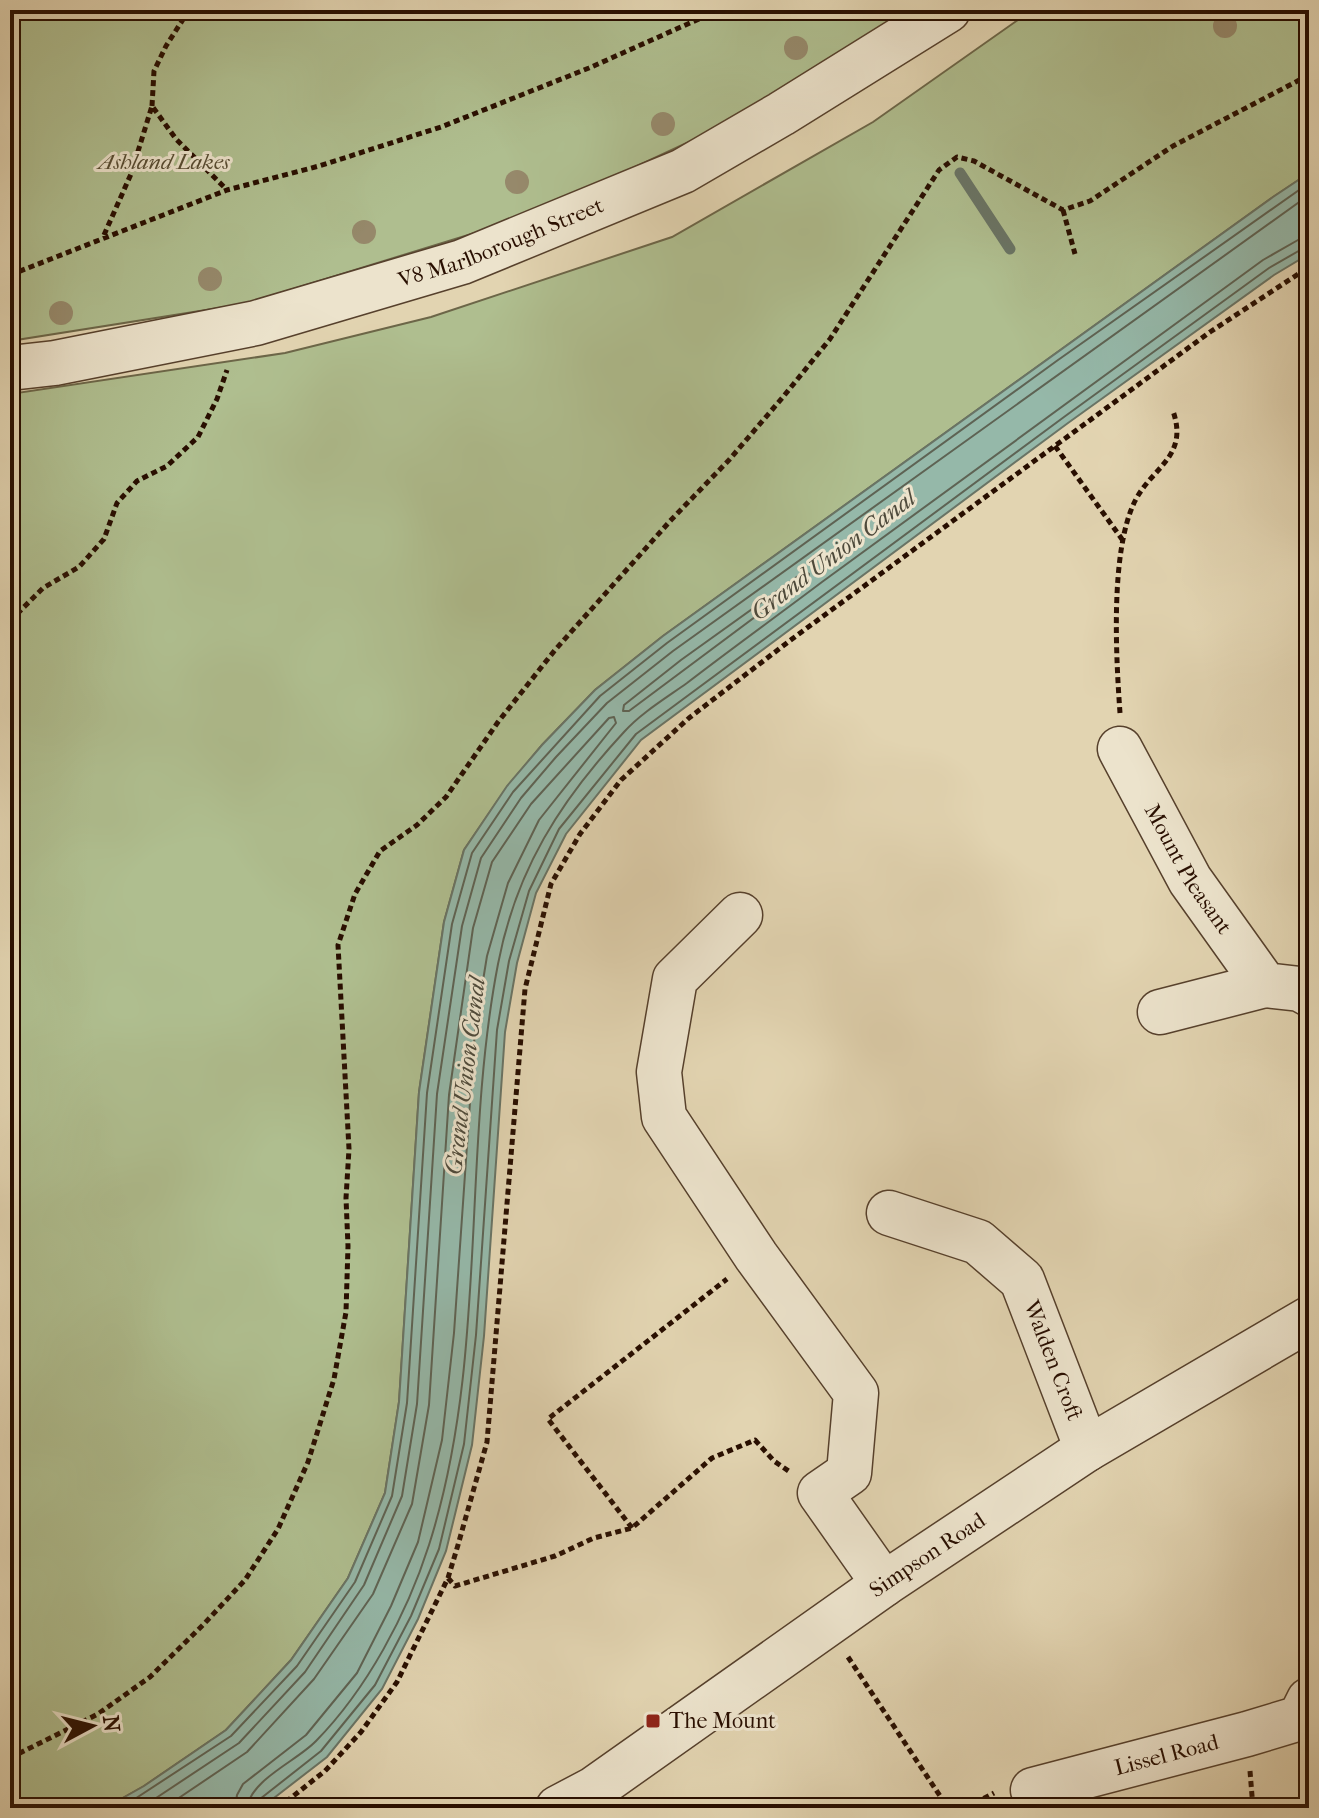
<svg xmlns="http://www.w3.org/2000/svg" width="1319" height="1818" font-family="'IM FELL French Canon',serif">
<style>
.green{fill:#afbe8f;stroke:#6c6648;stroke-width:2}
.water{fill:#95b8a9;stroke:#697465;stroke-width:2}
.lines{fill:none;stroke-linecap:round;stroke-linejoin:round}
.shore{stroke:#5e6354;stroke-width:2}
.stream{stroke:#697465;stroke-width:11}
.minor-casing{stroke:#56402c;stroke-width:47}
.path{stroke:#280e00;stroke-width:5;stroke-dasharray:6 4;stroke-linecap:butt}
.minor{stroke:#ece3cc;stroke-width:44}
.tree{fill:#96896b}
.poi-dot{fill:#8f2418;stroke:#ece3cc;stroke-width:3}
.labels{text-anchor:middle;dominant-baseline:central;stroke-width:6;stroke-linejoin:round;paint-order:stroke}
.park-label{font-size:22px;font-style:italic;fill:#574c32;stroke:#ece3cc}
.street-label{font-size:22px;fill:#280e00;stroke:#ece3cc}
.poi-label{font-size:22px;fill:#280e00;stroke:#ece3cc;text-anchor:start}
.water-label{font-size:24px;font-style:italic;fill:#4e4a3b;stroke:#ece3cc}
</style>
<rect width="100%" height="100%" fill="#e2d4b1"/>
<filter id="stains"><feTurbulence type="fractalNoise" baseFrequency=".0025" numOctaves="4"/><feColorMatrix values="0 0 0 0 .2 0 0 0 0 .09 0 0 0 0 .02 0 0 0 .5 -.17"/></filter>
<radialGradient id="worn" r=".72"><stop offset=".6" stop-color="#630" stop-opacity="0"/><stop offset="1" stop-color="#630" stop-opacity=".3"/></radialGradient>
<path class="green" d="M 10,10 L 920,10 L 772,103 L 530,216 L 244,304 L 10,341 Z
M 1032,10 L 1309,10 L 1309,173 L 1273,197 L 663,636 L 595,690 L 542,745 L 507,787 L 464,850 L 444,922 L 419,1092 L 399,1402 L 385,1493 L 348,1578 L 291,1660 L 226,1730 L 144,1786 L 105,1808 L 10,1808 L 10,394 L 285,353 L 431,317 L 672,237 L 873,122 Z"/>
<path class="water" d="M 1309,173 L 1309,254 L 1274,275 L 1068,423 L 641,740 L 566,834 L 536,893 L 517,963 L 505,1032 L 484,1336 L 472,1445 L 446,1551 L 418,1619 L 382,1689 L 327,1757 L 261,1808 L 105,1808 L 144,1786 L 226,1730 L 291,1660 L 348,1578 L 385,1493 L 399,1402 L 419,1092 L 444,922 L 464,850 L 507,786 L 542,745 L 595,690 L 663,636 L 1273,197 Z"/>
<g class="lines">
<path class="shore" d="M 805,571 L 809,574 L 807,578 L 629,711 L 623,711 L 624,705 L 681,660 Z
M 121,1808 L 231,1736 L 297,1666 L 355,1582 L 392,1496 L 407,1403 L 427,1093 L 452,924 L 472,853 L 513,792 L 600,696 L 667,643 L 1058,360 L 1309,183
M 141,1808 L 239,1743 L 305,1672 L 364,1585 L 402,1496 L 417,1404 L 437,1094 L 462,926 L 481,858 L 521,798 L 556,757 L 607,703 L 673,651 L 1309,195
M 164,1808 L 247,1752 L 314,1679 L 373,1594 L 412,1504 L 429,1405 L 449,1095 L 473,928 L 492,862 L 531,804 L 609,718 L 614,717 L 616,723 L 539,820 L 508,883 L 487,956 L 475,1030 L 454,1333 L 442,1440 L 418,1542 L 391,1606 L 357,1673 L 306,1735 L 243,1784 L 237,1795 L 235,1808
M 247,1808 C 251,1779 297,1761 316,1741 C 367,1689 407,1614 429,1545 C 489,1357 461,1155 498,964 C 516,870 560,801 624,732 C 641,713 666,698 687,683 C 731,649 777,616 822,582 C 969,474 1116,367 1263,260 L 1298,240 L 1309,238
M 257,1808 L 260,1799 L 321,1751 L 375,1685 L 411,1616 L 439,1549 L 464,1444 L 476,1335 L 497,1030 L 509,961 L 529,891 L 559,829 L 636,734 L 1064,417 L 1269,268 L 1302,249 L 1309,248"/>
<path class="stream" d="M 960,173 L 1010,249"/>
<g class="minor-casing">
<g id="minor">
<path id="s1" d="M 10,368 L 55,363 L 256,323 L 462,262 L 683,171 L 781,114 L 948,10"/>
<path id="s2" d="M 1120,749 L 1190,880 L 1265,985 L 1300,989 L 1309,994"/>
<path d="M 740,915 L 675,979 L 659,1072 L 664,1117 L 756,1256 L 856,1393 L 849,1473 L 820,1493 L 884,1584"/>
<path d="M 1160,1012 L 1265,985"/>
<path id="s3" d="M 889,1213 L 978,1242 L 1022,1280 L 1087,1449"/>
<path id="s4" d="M 1033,1790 L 1247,1734 L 1300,1718 L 1309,1700"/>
<path id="s5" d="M 558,1808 L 594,1789 L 884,1584 L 1087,1449 L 1309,1319"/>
</g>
</g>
<path class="path" d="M 152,106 L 154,71 L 166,46 L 189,10
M 1063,210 L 1075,254
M 104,235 L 131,174 L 152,106 L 176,139 L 227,190
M 10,275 L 227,190 L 319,166 L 441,127 L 589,68 L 719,10
M 1055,446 L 1124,542
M 10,621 L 43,588 L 79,567 L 104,539 L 117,503 L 137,481 L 167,466 L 198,437 L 217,399 L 227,370
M 1120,713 C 1116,657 1110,551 1135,501 C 1152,467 1189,457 1173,411
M 632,1528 L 548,1419 L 727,1279
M 448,1578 L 455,1586 L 555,1556 L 594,1538 L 632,1528 L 712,1458 L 755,1440 L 774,1461 L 790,1472
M 848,1657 L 948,1808
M 10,1758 L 98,1714 L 150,1677 L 203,1625 L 245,1580 L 278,1529 L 308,1462 L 334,1379 L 346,1312 L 348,1246 L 346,1198 L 349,1149 L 338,945 L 355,894 L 380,851 L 417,825 L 446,797 L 498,722 L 555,650 L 671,520 L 729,460 L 783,397 L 830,339 L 939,170 L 957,157 L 974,161 L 1063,210 L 1090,201 L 1173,146 L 1309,75
M 1250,1771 L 1253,1808
M 278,1808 L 325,1771 L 361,1732 L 397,1682 L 448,1578 L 458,1545 L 487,1442 L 525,989 L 551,884 L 580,834 L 621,780 L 689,718 L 792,639 L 1210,332 L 1309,267
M 966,1808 L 994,1793"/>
<use href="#minor" class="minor"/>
</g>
<g class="tree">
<circle cx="1225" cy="26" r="12"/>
<circle cx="796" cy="48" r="12"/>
<circle cx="663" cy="124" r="12"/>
<circle cx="517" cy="182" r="12"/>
<circle cx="364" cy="232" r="12"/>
<circle cx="210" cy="279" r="12"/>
<circle cx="61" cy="313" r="12"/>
</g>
<rect class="poi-dot" x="645" y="1713" width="16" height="16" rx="4"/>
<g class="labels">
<g class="park-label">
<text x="164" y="162">Ashland Lakes</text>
</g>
<g class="street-label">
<text stroke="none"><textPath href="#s1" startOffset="508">V8 Marlborough Street</textPath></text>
<text stroke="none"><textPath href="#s2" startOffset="138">Mount Pleasant</textPath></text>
<text stroke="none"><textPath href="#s3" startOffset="238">Walden Croft</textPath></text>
<text stroke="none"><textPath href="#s5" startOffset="448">Simpson Road</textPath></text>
<text stroke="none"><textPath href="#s4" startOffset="138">Lissel Road</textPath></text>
</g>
<g class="poi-label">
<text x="669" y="1721">The Mount</text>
</g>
<g class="water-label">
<text transform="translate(833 555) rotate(-37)">Grand Union Canal</text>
<text transform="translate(465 1076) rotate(-83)">Grand Union Canal</text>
</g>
</g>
<rect width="1319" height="1818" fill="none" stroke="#e2d4b1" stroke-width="40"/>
<rect x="12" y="12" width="1295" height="1794" fill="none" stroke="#280e00" stroke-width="4"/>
<rect x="20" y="20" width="1279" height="1778" fill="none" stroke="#280e00" stroke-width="2"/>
<g transform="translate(92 1726) rotate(83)" stroke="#ece3cc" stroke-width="6" paint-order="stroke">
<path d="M0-6L14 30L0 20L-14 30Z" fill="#280e00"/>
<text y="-12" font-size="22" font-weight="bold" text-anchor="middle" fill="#280e00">N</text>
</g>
<rect width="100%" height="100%" filter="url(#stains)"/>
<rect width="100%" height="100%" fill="url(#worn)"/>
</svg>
